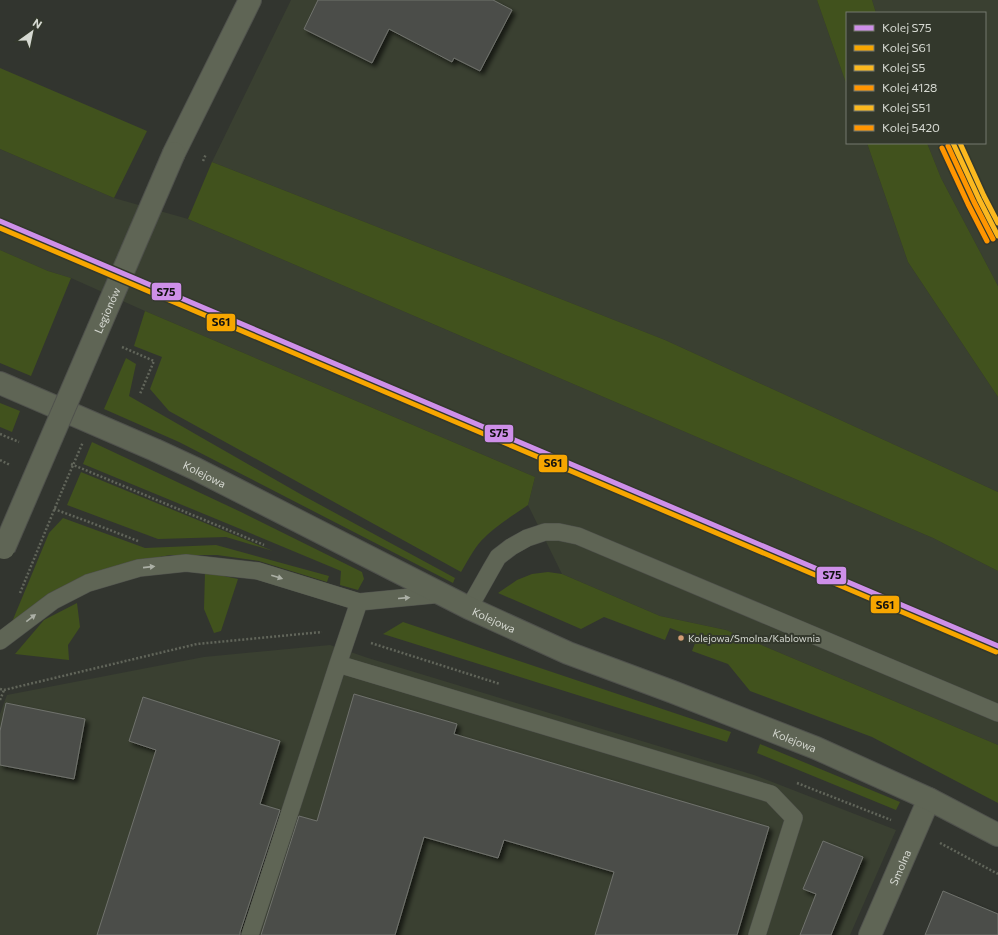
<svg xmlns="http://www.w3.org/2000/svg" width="998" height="935" font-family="Commissioner,sans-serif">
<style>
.built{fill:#3a4031}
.green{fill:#41521d}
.building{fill:#4b4e48;stroke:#70726d;filter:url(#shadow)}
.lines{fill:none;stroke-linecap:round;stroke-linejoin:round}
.service-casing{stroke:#50524d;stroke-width:18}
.minor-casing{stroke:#50524d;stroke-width:24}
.tertiary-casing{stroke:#50524d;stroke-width:24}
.path{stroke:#61655a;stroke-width:2.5;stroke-dasharray:2 2;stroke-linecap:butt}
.service{stroke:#5f6555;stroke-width:17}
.minor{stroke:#5f6555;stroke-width:22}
.tertiary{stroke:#5f6555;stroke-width:22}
.tertiary-bridge-casing{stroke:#50524d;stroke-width:24;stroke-linecap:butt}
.path-bridge{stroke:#61655a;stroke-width:2.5;stroke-dasharray:2 2;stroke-linecap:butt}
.tertiary-bridge{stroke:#5f6555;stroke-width:22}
.rail-1-casing{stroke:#33382c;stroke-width:8}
.rail-2-casing{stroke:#33382c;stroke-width:8}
.rail-3-casing{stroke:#33382c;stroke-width:8}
.rail-4-casing{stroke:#33382c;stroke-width:8}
.rail-5-casing{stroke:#33382c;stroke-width:8}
.rail-6-casing{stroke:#33382c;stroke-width:8}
.rail-1{stroke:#ce8fe9;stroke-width:5}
.rail-2{stroke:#f7a600;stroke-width:5}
.rail-3{stroke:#fbb81f;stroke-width:5}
.rail-4{stroke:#ff9500;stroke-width:5}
.rail-5{stroke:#fbb81f;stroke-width:5}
.rail-6{stroke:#ff9500;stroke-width:5}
.oneway{fill:#acb0a6}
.bus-dot{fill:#d39c74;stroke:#33382c;stroke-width:1.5}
.labels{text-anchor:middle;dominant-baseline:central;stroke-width:4;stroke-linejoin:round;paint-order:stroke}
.bus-label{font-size:10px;fill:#d6d9d2;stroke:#33382c;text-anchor:start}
.street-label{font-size:11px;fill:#d6d9d2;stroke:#33382c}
.line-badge{stroke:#33382c;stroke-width:1.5}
.pale-badge-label{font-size:11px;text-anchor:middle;font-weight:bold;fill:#111}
</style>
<defs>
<filter id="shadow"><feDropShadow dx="3.5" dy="3.5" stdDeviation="2" flood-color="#0009"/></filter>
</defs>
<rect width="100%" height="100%" fill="#32352f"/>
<path class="built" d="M 291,0 L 817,0 L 847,86 L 847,143 L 867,143 L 908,262 L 998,397 L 998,492 L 665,340 L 212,162 Z
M 872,0 L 998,0 L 998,286 L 941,178 L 927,143 L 985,143 L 985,13 L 876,13 Z
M 0,149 L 114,198 L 188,219 L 933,538 L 998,571 L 998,745 L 726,630 L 660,616 L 562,574 L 528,505 L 535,477 L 145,311 L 71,278 L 48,271 L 0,250 Z
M 330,645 L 368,658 L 754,775 L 896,830 L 850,935 L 0,935 L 0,714 L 7,695 L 204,657 Z"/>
<path class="green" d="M 817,0 L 872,0 L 876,13 L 847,13 L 847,86 Z
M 0,68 L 147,131 L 114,198 L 0,149 Z
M 867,143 L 927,143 L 941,178 L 998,286 L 998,397 L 908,262 Z
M 212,162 L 665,340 L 998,492 L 998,571 L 933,538 L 188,219 Z
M 0,250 L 48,271 L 71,278 L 31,376 L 0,363 Z
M 145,311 L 535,477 L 528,505 C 512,516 494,527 481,541 C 473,550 467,562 461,572 L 169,411 L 150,389 L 162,357 L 134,346 Z
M 126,358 L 136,364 L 129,396 L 302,495 L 455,578 L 453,583 L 179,442 L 104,409 Z
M 0,403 L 20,411 L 12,432 L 0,427 Z
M 92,442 L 241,512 L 362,572 L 364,579 L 358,590 L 340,585 L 341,571 L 238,528 L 83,464 Z
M 81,472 L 273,551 L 226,537 L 158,539 L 67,505 Z
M 63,518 L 145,548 L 216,545 L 329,576 L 327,582 L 259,561 L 217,555 L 170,555 L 118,565 L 49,593 L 12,622 L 49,533 Z
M 205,572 L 238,579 L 221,631 L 214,633 L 204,609 Z
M 548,572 L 562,574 L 660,616 L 726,630 L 998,745 L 998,803 L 872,737 L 750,691 L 728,664 L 692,651 L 697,638 L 670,628 L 665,640 L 604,617 L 581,629 L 498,593 L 517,580 L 532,574 Z
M 77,603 L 80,627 L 68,645 L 69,660 L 15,654 L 44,620 Z
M 403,622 L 731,732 L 727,742 L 383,634 Z
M 760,744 L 900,802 L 896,810 L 757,753 Z"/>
<path class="building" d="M 318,0 L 493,0 L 512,10 L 480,71 L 454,58 L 452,62 L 389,29 L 372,63 L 304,29 Z
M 354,694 L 457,724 L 454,734 L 769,827 L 737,935 L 595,935 L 614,872 L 504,840 L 498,858 L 424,837 L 395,935 L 261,935 L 299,816 L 317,821 Z
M 143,697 L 280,741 L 260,804 L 280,810 L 240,932 L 240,935 L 97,935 L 156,750 L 129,741 Z
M 6,703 L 85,719 L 74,779 L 0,765 L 0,731 Z
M 823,841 L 863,857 L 831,935 L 800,935 L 816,894 L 803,889 Z
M 943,891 L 998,914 L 998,935 L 925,935 Z"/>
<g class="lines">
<g class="service-casing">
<path id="service" d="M 469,608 L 491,569 L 498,557 L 511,547 L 527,538 L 545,532 L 559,532 L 578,536 L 998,713
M 0,641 L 53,601 L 88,583 L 139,568 L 186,563 L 258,571 L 359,602 L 442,594
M 338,664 L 359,602
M 250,935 L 338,664 L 771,794 L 794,818 L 757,935"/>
</g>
<g class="minor-casing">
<g id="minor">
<path id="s1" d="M 870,935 L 929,799"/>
</g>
</g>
<g class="tertiary-casing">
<g id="tertiary">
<path d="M 174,153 L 250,0"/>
<path id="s2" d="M 0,383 L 155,450 L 196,469 L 469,608 L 568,653 L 673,692 L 816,748 L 929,799 L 998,835"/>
</g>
</g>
<path class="path" d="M 122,347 L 154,361 L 140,394
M 0,434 L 19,442
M 0,460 L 10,465
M 71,464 L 264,545
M 54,509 L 89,522 L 138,541
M 20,593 L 64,486
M 371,643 L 500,684
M 0,689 L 4,690 L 197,644 L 322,632
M 0,700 L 4,690
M 797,783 L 891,820
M 940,843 L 998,874"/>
<use href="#service" class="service"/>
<use href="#minor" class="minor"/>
<use href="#tertiary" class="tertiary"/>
<g class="tertiary-bridge-casing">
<g id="tertiary-bridge">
<path id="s3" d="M 4,548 L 174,153"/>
</g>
</g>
<path class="path-bridge" d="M 203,161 L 206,154
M 64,486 L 83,442"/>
<use href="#tertiary-bridge" class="tertiary-bridge"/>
<g class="rail-1-casing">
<path id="rail-1" d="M 0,221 L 998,646"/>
</g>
<g class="rail-2-casing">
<path id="rail-2" d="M 0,228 L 996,652"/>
</g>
<g class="rail-3-casing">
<path id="rail-3" d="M 953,143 L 979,199 L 998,236"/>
</g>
<g class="rail-4-casing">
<path id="rail-4" d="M 948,146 L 974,202 L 993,239"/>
</g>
<g class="rail-5-casing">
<path id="rail-5" d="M 960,143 L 984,196 L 998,223"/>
</g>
<g class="rail-6-casing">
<path id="rail-6" d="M 942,148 L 968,204 L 987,241"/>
</g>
<use href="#rail-1" class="rail-1"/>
<use href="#rail-2" class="rail-2"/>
<use href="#rail-3" class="rail-3"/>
<use href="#rail-4" class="rail-4"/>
<use href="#rail-5" class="rail-5"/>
<use href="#rail-6" class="rail-6"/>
</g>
<defs><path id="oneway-solid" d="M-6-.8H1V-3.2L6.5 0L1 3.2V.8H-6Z"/></defs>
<g class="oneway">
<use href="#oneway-solid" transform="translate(149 567) rotate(-6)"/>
<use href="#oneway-solid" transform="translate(277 577) rotate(17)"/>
<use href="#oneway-solid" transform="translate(404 598) rotate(-5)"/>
<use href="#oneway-solid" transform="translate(31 618) rotate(-38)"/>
</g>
<circle class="bus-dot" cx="681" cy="638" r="3.5"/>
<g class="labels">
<g class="bus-label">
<text x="688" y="638">Kolejowa/Smolna/Kablownia</text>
</g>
<g class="street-label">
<text stroke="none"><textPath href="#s3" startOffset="259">Legionów</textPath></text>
<text stroke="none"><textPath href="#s2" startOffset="224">Kolejowa</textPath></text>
<text stroke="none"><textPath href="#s2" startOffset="548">Kolejowa</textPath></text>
<text stroke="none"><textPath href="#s2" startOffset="872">Kolejowa</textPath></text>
<text stroke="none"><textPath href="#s1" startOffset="74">Smolna</textPath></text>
</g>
</g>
<g class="line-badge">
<rect x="151" y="282" width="31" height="19" rx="4" fill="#ce8fe9"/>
<rect x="206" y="313" width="30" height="19" rx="4" fill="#f7a600"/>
<rect x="484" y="424" width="30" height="19" rx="4" fill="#ce8fe9"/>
<rect x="538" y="454" width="30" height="19" rx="4" fill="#f7a600"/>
<rect x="816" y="566" width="31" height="19" rx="4" fill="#ce8fe9"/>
<rect x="870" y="595" width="30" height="19" rx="4" fill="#f7a600"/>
</g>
<g class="pale-badge-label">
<text x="166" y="296">S75</text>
<text x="221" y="326">S61</text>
<text x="499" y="437">S75</text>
<text x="553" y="467">S61</text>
<text x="832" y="579">S75</text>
<text x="885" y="609">S61</text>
</g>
<rect x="846" y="12" width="140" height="132" fill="#33382c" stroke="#74786e"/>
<rect x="854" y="25" width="20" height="6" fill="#ce8fe9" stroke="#74786e"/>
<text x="882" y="32" font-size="12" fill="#d6d9d2">Kolej S75</text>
<rect x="854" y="45" width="20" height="6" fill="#f7a600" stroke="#74786e"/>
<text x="882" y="52" font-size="12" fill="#d6d9d2">Kolej S61</text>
<rect x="854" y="65" width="20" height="6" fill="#fbb81f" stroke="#74786e"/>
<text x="882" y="72" font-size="12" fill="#d6d9d2">Kolej S5</text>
<rect x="854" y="85" width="20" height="6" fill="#ff9500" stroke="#74786e"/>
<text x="882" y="92" font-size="12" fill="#d6d9d2">Kolej 4128</text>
<rect x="854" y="105" width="20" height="6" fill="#fbb81f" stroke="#74786e"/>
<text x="882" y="112" font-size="12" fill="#d6d9d2">Kolej S51</text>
<rect x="854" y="125" width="20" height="6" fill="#ff9500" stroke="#74786e"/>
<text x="882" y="132" font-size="12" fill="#d6d9d2">Kolej 5420</text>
<g transform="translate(32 32) rotate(33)" stroke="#33382c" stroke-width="3" paint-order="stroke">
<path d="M0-3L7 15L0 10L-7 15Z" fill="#d6d9d2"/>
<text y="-6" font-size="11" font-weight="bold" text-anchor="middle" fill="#d6d9d2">N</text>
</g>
</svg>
